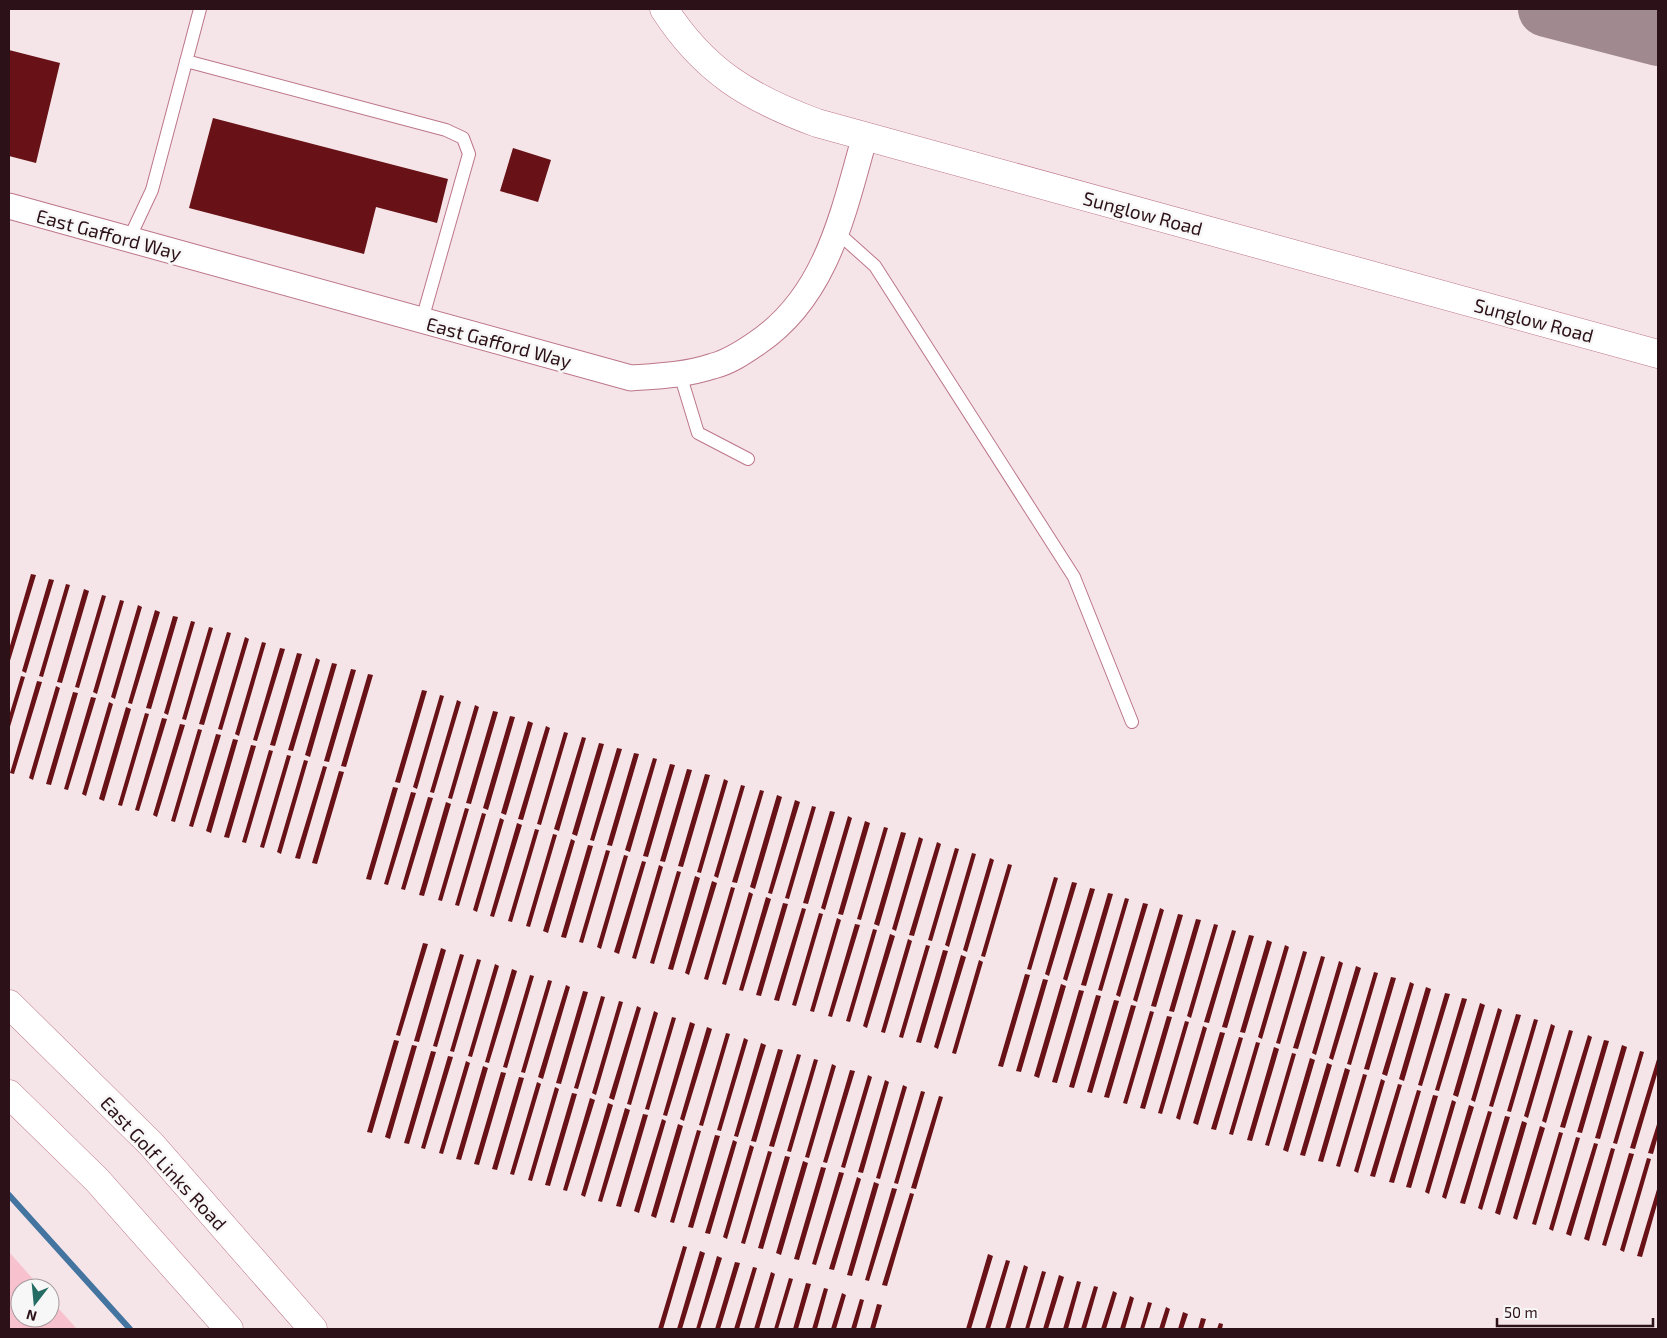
<svg xmlns="http://www.w3.org/2000/svg" width="1667" height="1338" font-family="'Exo 2',sans-serif">
<style>
.green{fill:#f7c2ce}
.lines{fill:none;stroke-linecap:round;stroke-linejoin:round}
.stream{stroke:#4474a0;stroke-width:6}
.taxiway{stroke:#a08a90;stroke-width:56}
.building{fill:#681116}
.service-casing{stroke:#bd7688;stroke-width:14}
.minor-casing{stroke:#bd7688;stroke-width:27}
.tertiary-casing{stroke:#bd7688;stroke-width:29}
.primary-casing{stroke:#bd7688;stroke-width:29}
.service{stroke:#fff;stroke-width:12}
.minor{stroke:#fff;stroke-width:25}
.tertiary{stroke:#fff;stroke-width:28}
.primary{stroke:#fff;stroke-width:28}
.labels{text-anchor:middle;dominant-baseline:central;stroke-width:5;stroke-linejoin:round;paint-order:stroke}
.street-label{font-size:19px;fill:#2c1118;stroke:#f7f7f7}
</style>
<rect width="100%" height="100%" fill="#f5e5e8"/>
<path class="green" d="M 9,1252 L 41,1288 L 20,1288 L 20,1318 L 50,1318 L 50,1299 L 77,1329 L 9,1329 Z"/>
<g class="lines">
<path class="stream" d="M 9,1195 L 130,1329"/>
<path class="taxiway" d="M 1546,9 L 1658,38"/>
</g>
<path class="building" d="M 9,50 L 60,63 L 36,163 L 9,156 Z
M 213,118 L 448,179 L 437,223 L 376,207 L 364,254 L 189,208 Z
M 513,148 L 551,160 L 538,202 L 500,191 Z
M 31,574 L 36,575 L 9,664 L 9,649 Z
M 49,579 L 54,580 L 26,673 L 22,671 Z
M 66,584 L 70,585 L 43,677 L 39,676 Z
M 84,589 L 89,591 L 62,683 L 57,682 Z
M 102,595 L 106,596 L 79,688 L 75,687 Z
M 120,600 L 124,601 L 97,694 L 93,692 Z
M 138,605 L 142,607 L 115,699 L 111,697 Z
M 155,610 L 160,612 L 132,704 L 128,703 Z
M 173,616 L 178,617 L 151,709 L 146,708 Z
M 191,621 L 195,622 L 168,715 L 164,713 Z
M 209,627 L 213,628 L 186,720 L 182,719 Z
M 227,632 L 231,633 L 204,725 L 199,724 Z
M 245,637 L 249,639 L 222,730 L 218,729 Z
M 262,642 L 266,643 L 239,736 L 235,734 Z
M 280,648 L 285,649 L 257,741 L 253,740 Z
M 297,653 L 302,654 L 275,746 L 270,745 Z
M 316,658 L 320,660 L 293,751 L 288,750 Z
M 332,663 L 337,664 L 310,757 L 305,755 Z
M 351,669 L 356,670 L 329,762 L 324,761 Z
M 368,674 L 373,675 L 346,767 L 341,766 Z
M 21,676 L 25,677 L 9,730 L 9,716 Z
M 37,681 L 42,682 L 14,774 L 10,773 Z
M 56,686 L 60,688 L 33,780 L 29,778 Z
M 422,690 L 427,691 L 400,783 L 395,782 Z
M 73,692 L 78,693 L 51,785 L 46,784 Z
M 440,695 L 444,696 L 417,789 L 413,787 Z
M 91,697 L 96,698 L 68,790 L 64,789 Z
M 457,700 L 461,702 L 434,793 L 430,792 Z
M 109,702 L 113,704 L 86,796 L 82,794 Z
M 475,705 L 479,707 L 452,799 L 448,798 Z
M 126,707 L 131,709 L 104,801 L 99,799 Z
M 493,711 L 498,712 L 471,804 L 466,803 Z
M 145,713 L 149,714 L 122,806 L 118,805 Z
M 510,716 L 515,717 L 488,810 L 483,808 Z
M 162,718 L 167,719 L 139,811 L 135,810 Z
M 528,721 L 533,723 L 506,815 L 501,813 Z
M 180,724 L 185,725 L 157,817 L 153,815 Z
M 546,726 L 550,728 L 523,820 L 518,819 Z
M 198,729 L 202,730 L 175,822 L 171,821 Z
M 564,732 L 568,733 L 541,825 L 537,824 Z
M 216,734 L 221,735 L 193,827 L 189,826 Z
M 582,737 L 586,738 L 559,831 L 554,829 Z
M 233,739 L 238,740 L 211,833 L 206,831 Z
M 599,743 L 604,744 L 577,836 L 572,834 Z
M 251,745 L 256,746 L 229,838 L 224,837 Z
M 617,748 L 622,749 L 594,841 L 590,840 Z
M 269,750 L 273,751 L 246,843 L 242,842 Z
M 634,753 L 639,754 L 612,846 L 607,845 Z
M 287,755 L 291,756 L 264,848 L 260,847 Z
M 653,758 L 657,759 L 630,852 L 625,850 Z
M 304,760 L 308,761 L 281,854 L 277,852 Z
M 670,764 L 675,765 L 648,857 L 643,856 Z
M 323,766 L 327,767 L 300,859 L 295,858 Z
M 687,769 L 692,770 L 665,862 L 660,861 Z
M 339,771 L 344,772 L 317,864 L 312,863 Z
M 705,774 L 710,775 L 683,867 L 678,866 Z
M 724,779 L 728,781 L 701,873 L 697,872 Z
M 741,785 L 745,786 L 718,878 L 714,876 Z
M 393,787 L 398,788 L 371,880 L 366,879 Z
M 760,790 L 764,791 L 737,883 L 732,882 Z
M 411,792 L 416,793 L 388,885 L 384,884 Z
M 777,795 L 782,797 L 755,889 L 750,887 Z
M 428,797 L 433,798 L 405,890 L 401,889 Z
M 795,800 L 800,802 L 772,894 L 768,893 Z
M 446,802 L 451,804 L 424,896 L 419,895 Z
M 812,806 L 816,807 L 789,899 L 785,898 Z
M 465,808 L 469,809 L 442,901 L 438,900 Z
M 830,811 L 835,812 L 808,904 L 803,903 Z
M 482,813 L 486,814 L 459,906 L 455,905 Z
M 848,816 L 852,818 L 825,910 L 821,908 Z
M 500,818 L 504,820 L 477,912 L 473,910 Z
M 865,821 L 870,823 L 843,915 L 838,914 Z
M 517,823 L 522,825 L 494,917 L 490,916 Z
M 884,827 L 888,828 L 861,920 L 857,919 Z
M 535,829 L 539,830 L 512,922 L 508,921 Z
M 901,832 L 906,833 L 879,926 L 874,924 Z
M 553,834 L 557,835 L 530,927 L 526,926 Z
M 919,837 L 923,839 L 896,931 L 892,929 Z
M 571,839 L 575,841 L 548,933 L 543,931 Z
M 937,842 L 941,844 L 914,936 L 909,935 Z
M 588,845 L 593,846 L 566,938 L 561,937 Z
M 955,848 L 959,849 L 932,941 L 928,940 Z
M 606,850 L 610,851 L 583,943 L 579,942 Z
M 972,853 L 976,854 L 949,947 L 945,945 Z
M 624,855 L 628,856 L 601,949 L 597,947 Z
M 990,858 L 994,860 L 967,952 L 963,950 Z
M 642,861 L 646,862 L 619,954 L 614,952 Z
M 1008,864 L 1012,865 L 985,957 L 981,956 Z
M 659,865 L 663,867 L 636,959 L 632,958 Z
M 677,871 L 681,872 L 654,964 L 650,963 Z
M 695,876 L 700,878 L 673,970 L 668,969 Z
M 1054,877 L 1058,878 L 1031,970 L 1027,969 Z
M 712,881 L 717,883 L 689,975 L 685,973 Z
M 1072,882 L 1077,883 L 1049,976 L 1045,974 Z
M 731,887 L 735,888 L 708,980 L 704,979 Z
M 1090,888 L 1095,889 L 1067,981 L 1063,979 Z
M 749,892 L 753,894 L 726,985 L 722,984 Z
M 1108,893 L 1113,894 L 1086,986 L 1081,985 Z
M 766,897 L 771,899 L 743,991 L 739,990 Z
M 1125,898 L 1129,899 L 1102,991 L 1098,990 Z
M 783,903 L 788,904 L 761,996 L 756,995 Z
M 1143,903 L 1148,904 L 1120,997 L 1116,995 Z
M 802,908 L 806,909 L 779,1001 L 774,1000 Z
M 1160,908 L 1164,910 L 1137,1002 L 1133,1000 Z
M 819,913 L 823,914 L 796,1006 L 792,1005 Z
M 1178,914 L 1183,915 L 1156,1007 L 1151,1006 Z
M 837,918 L 841,920 L 814,1012 L 810,1011 Z
M 1196,919 L 1201,920 L 1174,1012 L 1169,1011 Z
M 855,924 L 860,925 L 832,1017 L 828,1016 Z
M 1214,924 L 1218,925 L 1191,1018 L 1187,1016 Z
M 873,929 L 877,930 L 850,1022 L 846,1021 Z
M 1232,930 L 1236,931 L 1209,1023 L 1204,1022 Z
M 890,934 L 895,936 L 867,1028 L 863,1026 Z
M 1249,935 L 1254,936 L 1227,1028 L 1222,1027 Z
M 908,939 L 912,941 L 885,1033 L 881,1032 Z
M 1267,940 L 1272,942 L 1245,1033 L 1240,1032 Z
M 423,943 L 428,944 L 400,1036 L 396,1035 Z
M 926,945 L 930,946 L 903,1038 L 899,1037 Z
M 1285,945 L 1289,947 L 1262,1039 L 1258,1037 Z
M 441,948 L 446,950 L 419,1042 L 414,1041 Z
M 943,950 L 948,951 L 921,1043 L 916,1042 Z
M 1303,951 L 1307,952 L 1280,1044 L 1276,1043 Z
M 460,954 L 464,955 L 437,1047 L 433,1046 Z
M 961,955 L 966,957 L 938,1049 L 934,1047 Z
M 1321,956 L 1325,957 L 1298,1049 L 1293,1048 Z
M 477,959 L 481,960 L 454,1052 L 450,1051 Z
M 979,960 L 983,962 L 956,1054 L 952,1053 Z
M 1339,961 L 1343,963 L 1316,1055 L 1312,1053 Z
M 495,964 L 499,966 L 472,1057 L 468,1056 Z
M 1356,966 L 1361,968 L 1333,1060 L 1329,1058 Z
M 512,969 L 517,971 L 489,1063 L 485,1062 Z
M 1374,972 L 1378,973 L 1351,1065 L 1347,1064 Z
M 1025,974 L 1030,975 L 1003,1067 L 998,1066 Z
M 530,975 L 534,976 L 507,1068 L 503,1067 Z
M 1391,977 L 1396,978 L 1369,1070 L 1364,1069 Z
M 1043,979 L 1048,980 L 1021,1072 L 1016,1071 Z
M 548,980 L 552,981 L 525,1073 L 521,1072 Z
M 1410,982 L 1414,984 L 1387,1076 L 1382,1074 Z
M 1061,984 L 1066,986 L 1039,1078 L 1034,1076 Z
M 566,985 L 570,987 L 543,1079 L 538,1077 Z
M 1426,987 L 1431,989 L 1404,1081 L 1399,1079 Z
M 1079,990 L 1084,991 L 1057,1083 L 1052,1082 Z
M 583,991 L 588,992 L 561,1084 L 556,1083 Z
M 1445,993 L 1450,994 L 1422,1086 L 1418,1085 Z
M 1096,995 L 1101,996 L 1074,1088 L 1069,1087 Z
M 601,996 L 605,997 L 578,1089 L 574,1088 Z
M 1462,998 L 1467,999 L 1439,1091 L 1435,1090 Z
M 1114,1000 L 1119,1001 L 1092,1093 L 1087,1092 Z
M 619,1001 L 623,1002 L 596,1095 L 592,1093 Z
M 1480,1003 L 1485,1005 L 1458,1097 L 1453,1095 Z
M 1131,1005 L 1136,1006 L 1109,1098 L 1104,1097 Z
M 637,1006 L 641,1008 L 614,1100 L 609,1098 Z
M 1498,1008 L 1502,1010 L 1475,1102 L 1471,1100 Z
M 654,1011 L 658,1013 L 631,1105 L 627,1104 Z
M 1150,1011 L 1154,1012 L 1127,1104 L 1123,1103 Z
M 1516,1014 L 1521,1015 L 1493,1107 L 1489,1106 Z
M 1167,1016 L 1172,1017 L 1145,1109 L 1140,1108 Z
M 672,1017 L 676,1018 L 649,1110 L 645,1109 Z
M 1534,1019 L 1538,1020 L 1511,1112 L 1507,1111 Z
M 1185,1021 L 1189,1022 L 1162,1114 L 1158,1113 Z
M 690,1022 L 695,1024 L 667,1116 L 663,1115 Z
M 1551,1024 L 1555,1026 L 1528,1118 L 1524,1116 Z
M 1203,1026 L 1207,1028 L 1180,1120 L 1176,1118 Z
M 707,1027 L 712,1029 L 684,1121 L 680,1119 Z
M 1569,1030 L 1573,1031 L 1546,1123 L 1542,1121 Z
M 1220,1032 L 1225,1033 L 1198,1125 L 1193,1123 Z
M 726,1033 L 730,1034 L 703,1126 L 699,1125 Z
M 1588,1035 L 1592,1037 L 1565,1128 L 1560,1127 Z
M 1239,1037 L 1243,1038 L 1216,1130 L 1211,1129 Z
M 744,1038 L 748,1040 L 721,1131 L 717,1130 Z
M 394,1040 L 399,1041 L 372,1133 L 367,1132 Z
M 1604,1040 L 1609,1041 L 1582,1133 L 1577,1132 Z
M 1256,1042 L 1260,1043 L 1233,1135 L 1229,1134 Z
M 761,1043 L 766,1045 L 738,1137 L 734,1136 Z
M 412,1045 L 417,1046 L 390,1139 L 385,1137 Z
M 1622,1045 L 1627,1047 L 1600,1139 L 1595,1138 Z
M 1274,1047 L 1279,1049 L 1252,1141 L 1247,1140 Z
M 778,1049 L 783,1050 L 756,1142 L 751,1141 Z
M 431,1051 L 436,1052 L 409,1144 L 404,1143 Z
M 1640,1051 L 1644,1052 L 1617,1144 L 1613,1143 Z
M 1292,1053 L 1296,1054 L 1269,1146 L 1265,1145 Z
M 797,1054 L 801,1055 L 774,1147 L 769,1146 Z
M 448,1056 L 453,1057 L 425,1149 L 421,1148 Z
M 1658,1056 L 1658,1071 L 1635,1149 L 1630,1148 Z
M 1310,1058 L 1315,1060 L 1288,1152 L 1283,1150 Z
M 814,1059 L 818,1060 L 791,1152 L 787,1151 Z
M 466,1061 L 470,1063 L 443,1154 L 439,1153 Z
M 1327,1063 L 1332,1065 L 1305,1156 L 1300,1155 Z
M 832,1064 L 836,1066 L 809,1158 L 805,1157 Z
M 483,1066 L 488,1068 L 461,1160 L 456,1159 Z
M 1345,1068 L 1350,1070 L 1323,1162 L 1318,1161 Z
M 850,1070 L 855,1071 L 827,1163 L 823,1162 Z
M 501,1072 L 506,1073 L 479,1165 L 474,1164 Z
M 1363,1074 L 1367,1075 L 1340,1167 L 1336,1166 Z
M 868,1075 L 872,1077 L 845,1168 L 841,1167 Z
M 519,1077 L 524,1078 L 497,1170 L 492,1169 Z
M 1381,1079 L 1385,1081 L 1358,1173 L 1354,1171 Z
M 885,1080 L 889,1082 L 863,1173 L 858,1172 Z
M 537,1082 L 541,1084 L 514,1175 L 510,1174 Z
M 1398,1084 L 1402,1085 L 1375,1177 L 1370,1176 Z
M 903,1085 L 907,1087 L 880,1179 L 876,1178 Z
M 555,1087 L 559,1089 L 532,1181 L 528,1180 Z
M 1417,1090 L 1421,1091 L 1394,1183 L 1389,1182 Z
M 921,1091 L 925,1092 L 898,1184 L 894,1183 Z
M 572,1093 L 577,1094 L 550,1186 L 545,1185 Z
M 1433,1095 L 1438,1096 L 1411,1188 L 1406,1187 Z
M 939,1096 L 943,1097 L 916,1189 L 911,1188 Z
M 590,1098 L 595,1100 L 567,1191 L 563,1190 Z
M 1452,1100 L 1456,1102 L 1429,1194 L 1425,1192 Z
M 608,1103 L 613,1105 L 585,1197 L 581,1195 Z
M 1469,1105 L 1474,1107 L 1446,1199 L 1442,1197 Z
M 625,1108 L 630,1110 L 602,1202 L 598,1201 Z
M 1488,1111 L 1492,1112 L 1465,1204 L 1460,1203 Z
M 643,1114 L 648,1115 L 621,1207 L 616,1206 Z
M 1505,1116 L 1510,1117 L 1482,1210 L 1478,1208 Z
M 662,1119 L 666,1121 L 639,1213 L 634,1211 Z
M 1522,1121 L 1527,1123 L 1500,1215 L 1495,1213 Z
M 1658,1121 L 1658,1136 L 1653,1154 L 1648,1153 Z
M 678,1124 L 683,1126 L 656,1218 L 651,1216 Z
M 1540,1126 L 1545,1128 L 1517,1220 L 1513,1218 Z
M 697,1130 L 701,1131 L 674,1223 L 670,1222 Z
M 1559,1132 L 1563,1133 L 1536,1225 L 1532,1224 Z
M 715,1135 L 720,1136 L 693,1228 L 688,1227 Z
M 1576,1137 L 1580,1138 L 1553,1231 L 1549,1229 Z
M 733,1140 L 737,1142 L 710,1234 L 705,1233 Z
M 1594,1143 L 1598,1144 L 1571,1236 L 1566,1234 Z
M 750,1145 L 754,1147 L 727,1239 L 723,1237 Z
M 1611,1148 L 1615,1149 L 1589,1241 L 1584,1239 Z
M 768,1151 L 772,1152 L 745,1244 L 741,1243 Z
M 1629,1153 L 1634,1154 L 1606,1246 L 1602,1245 Z
M 785,1156 L 790,1157 L 763,1249 L 758,1248 Z
M 1647,1158 L 1651,1159 L 1624,1252 L 1620,1250 Z
M 803,1161 L 808,1163 L 781,1255 L 776,1253 Z
M 821,1167 L 826,1168 L 799,1260 L 794,1259 Z
M 839,1172 L 844,1173 L 816,1265 L 812,1264 Z
M 857,1177 L 861,1179 L 834,1270 L 829,1269 Z
M 874,1182 L 879,1184 L 852,1276 L 847,1275 Z
M 1658,1186 L 1658,1201 L 1642,1257 L 1637,1256 Z
M 892,1188 L 897,1189 L 869,1281 L 865,1280 Z
M 910,1193 L 914,1194 L 887,1286 L 882,1285 Z
M 683,1246 L 687,1247 L 663,1329 L 658,1329 Z
M 700,1251 L 705,1253 L 682,1329 L 677,1329 Z
M 988,1254 L 993,1256 L 971,1329 L 966,1329 Z
M 717,1256 L 722,1258 L 700,1329 L 696,1329 Z
M 1006,1260 L 1010,1261 L 990,1329 L 985,1329 Z
M 735,1262 L 740,1263 L 720,1329 L 715,1329 Z
M 1024,1265 L 1028,1267 L 1010,1329 L 1005,1329 Z
M 753,1267 L 757,1268 L 739,1329 L 734,1329 Z
M 1042,1271 L 1046,1272 L 1029,1329 L 1025,1329 Z
M 771,1272 L 775,1274 L 759,1329 L 754,1329 Z
M 1059,1275 L 1064,1277 L 1048,1329 L 1043,1329 Z
M 789,1278 L 793,1279 L 778,1329 L 774,1329 Z
M 1077,1281 L 1081,1282 L 1068,1329 L 1063,1329 Z
M 806,1283 L 811,1284 L 798,1329 L 793,1329 Z
M 1094,1286 L 1098,1287 L 1086,1329 L 1081,1329 Z
M 824,1288 L 828,1289 L 817,1329 L 812,1329 Z
M 1113,1291 L 1117,1293 L 1106,1329 L 1101,1329 Z
M 842,1293 L 846,1295 L 836,1329 L 831,1329 Z
M 1130,1296 L 1134,1298 L 1125,1329 L 1120,1329 Z
M 860,1299 L 864,1300 L 856,1329 L 851,1329 Z
M 1148,1302 L 1152,1303 L 1144,1329 L 1140,1329 Z
M 877,1304 L 882,1305 L 875,1329 L 870,1329 Z
M 1166,1307 L 1170,1309 L 1164,1329 L 1159,1329 Z
M 1183,1312 L 1188,1314 L 1183,1329 L 1178,1329 Z
M 1201,1318 L 1206,1319 L 1203,1329 L 1198,1329 Z
M 1219,1323 L 1223,1324 L 1222,1329 L 1217,1329 Z"/>
<g class="lines">
<g class="service-casing">
<path id="service" d="M 186,61 L 446,130 L 463,138 L 469,154 L 422,320
M 837,232 L 875,266 L 1074,577 L 1132,722
M 129,239 L 152,190 L 200,9
M 680,374 L 698,433 L 748,459"/>
</g>
<g class="minor-casing">
<path id="minor" d="M 9,206 L 631,378 C 659,376 686,375 713,366 C 729,362 744,352 757,343 C 827,296 843,213 865,136"/>
</g>
<g class="tertiary-casing">
<path id="tertiary" d="M 664,9 C 704,71 749,98 817,123 L 1658,354"/>
</g>
<g class="primary-casing">
<path id="primary" d="M 9,1004 L 151,1144 L 313,1329
M 9,1094 L 97,1180 L 229,1329"/>
</g>
<use href="#service" class="service"/>
<use href="#minor" class="minor"/>
<use href="#tertiary" class="tertiary"/>
<use href="#primary" class="primary"/>
</g>
<g class="labels">
<g class="street-label">
<text transform="translate(1143 213) rotate(15)">Sunglow Road</text>
<text transform="translate(109 234) rotate(15)">East Gafford Way</text>
<text transform="translate(1534 320) rotate(15)">Sunglow Road</text>
<text transform="translate(499 342) rotate(15)">East Gafford Way</text>
<text transform="translate(164 1163) rotate(47)">East Golf Links Road</text>
</g>
</g>
<rect width="1667" height="1338" fill="none" stroke="#2c1118" stroke-width="20"/>
<g transform="translate(35 1303) rotate(196)"><circle r="24" fill="#f7f7f7" stroke="#a69b9e"/>
<path d="M0-4L9 19L0 12L-9 19Z" fill="#256d64"/>
<text y="-8" font-size="14" font-weight="bold" text-anchor="middle" fill="#2c1118">N</text>
</g>
<path d="M1497 1318v8h156v-8" fill="none" stroke="#2c1118" stroke-width="2.5"/>
<text x="1504" y="1318" font-size="15" fill="#2c1118" stroke="#f7f7f7" stroke-width="4" paint-order="stroke">50 m</text>
</svg>
